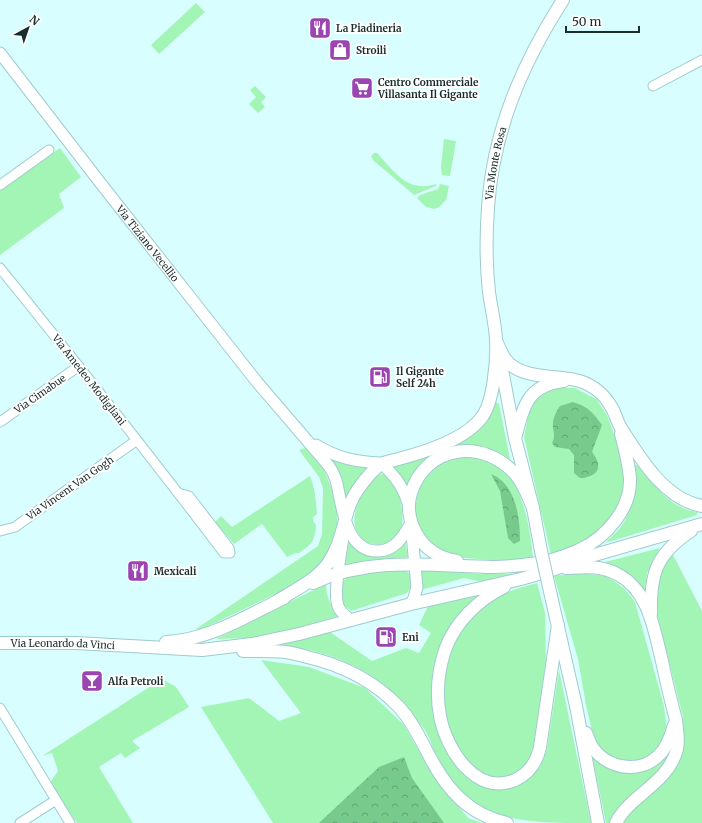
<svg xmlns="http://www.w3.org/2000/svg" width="702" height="823" font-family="Merriweather,serif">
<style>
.green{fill:#a3f5b5}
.forest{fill:url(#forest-crowns)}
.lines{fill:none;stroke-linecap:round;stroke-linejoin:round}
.minor-casing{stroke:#9eccce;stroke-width:11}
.tertiary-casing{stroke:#9eccce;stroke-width:13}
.secondary-casing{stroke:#9eccce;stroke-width:14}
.minor{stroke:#fff;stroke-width:9}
.tertiary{stroke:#fff;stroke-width:11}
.secondary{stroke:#fff;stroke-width:12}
.secondary-bridge-casing{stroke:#9eccce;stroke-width:14;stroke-linecap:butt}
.secondary-bridge{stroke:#fff;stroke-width:12}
.labels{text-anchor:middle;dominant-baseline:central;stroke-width:4;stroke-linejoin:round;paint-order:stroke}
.poi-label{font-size:10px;font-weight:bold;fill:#1a2d2d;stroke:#fff;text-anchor:start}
.street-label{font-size:10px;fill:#1a2d2d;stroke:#fff}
</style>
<defs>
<pattern id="forest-crowns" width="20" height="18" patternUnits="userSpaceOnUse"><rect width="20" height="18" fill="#78ca8c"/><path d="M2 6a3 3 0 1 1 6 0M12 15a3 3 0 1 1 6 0" fill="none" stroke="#62a473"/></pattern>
</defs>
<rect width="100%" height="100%" fill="#d9feff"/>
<path class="green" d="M 196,3 L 205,12 L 159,54 L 151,45 Z
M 255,86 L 266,97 L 261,102 L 265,107 L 258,113 L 249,104 L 256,97 L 250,90 Z
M 444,139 L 456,141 L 450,176 L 442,175 L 441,167 Z
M 60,148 L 81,177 L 59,194 L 64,208 L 0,255 L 0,190 Z
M 374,153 L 377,153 C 395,172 407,193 436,184 L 436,186 L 414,195 L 373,160 L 371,156 Z
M 440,184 L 449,186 L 446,200 L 439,207 L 434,209 L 426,207 L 417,198 L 420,195 L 438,189 Z
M 553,388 L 575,388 L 596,399 L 607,415 L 620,450 L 625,483 L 616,511 L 600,531 L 578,546 L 551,555 L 524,437 L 529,412 L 537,399 Z
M 496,402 L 499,404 L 511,464 L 474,447 L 415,472 L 407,488 L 392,466 L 486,419 Z
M 305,448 L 324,470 L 331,487 L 337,509 L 337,536 L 320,568 L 292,586 L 200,630 L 196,629 L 318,546 L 322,534 L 323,488 L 319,477 L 299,450 Z
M 458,456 C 472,457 486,458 498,465 C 523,482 531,531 533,559 L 502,561 L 453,557 C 445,553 433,547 427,541 C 408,519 414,484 436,466 C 443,461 451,459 458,456 Z
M 331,459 L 364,467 L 368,471 L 345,501 L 330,461 Z
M 635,465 L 637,465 C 654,485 670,508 697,512 L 697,515 L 605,543 C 610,538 616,533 620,528 C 634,509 633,488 635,465 Z
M 382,474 L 386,475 C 396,486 400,494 402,510 C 402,515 403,521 402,525 C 394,559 338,548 359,501 C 363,492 372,477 382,474 Z
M 310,476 C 315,489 316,500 317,514 L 313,517 L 313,521 L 316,525 C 315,541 312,544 299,553 L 295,553 L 287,557 L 262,524 L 234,544 L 215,522 L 221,516 L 232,527 Z
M 349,541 C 353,545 358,550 363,553 C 378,561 396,554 405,541 L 408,557 L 384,559 L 344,567 Z
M 660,548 L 647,573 L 645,592 L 642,592 L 627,577 L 605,562 Z
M 671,551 L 702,611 L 702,823 L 623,823 L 630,811 L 662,781 L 683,735 L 683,717 L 657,614 L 656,602 L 657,576 Z
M 404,569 L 411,575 L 411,587 L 407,593 L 351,611 C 349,609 346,607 344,605 C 335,593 341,578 354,573 Z
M 420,569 L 480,574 L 516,574 L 483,582 L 464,578 L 421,590 Z
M 577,573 L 607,576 L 625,589 L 635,602 L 664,706 L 667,730 L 655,753 L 645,759 L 629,762 L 616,760 L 603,752 L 594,739 L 586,705 L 578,659 L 554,576 Z
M 537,583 L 545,613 L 546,666 L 534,752 C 511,797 471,777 453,740 C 429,691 448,630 492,600 C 505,591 522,587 537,583 Z
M 326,584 C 326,597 331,605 338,616 L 297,628 L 251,638 L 216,639 L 277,608 Z
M 473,594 L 480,596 L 455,621 L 434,708 L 467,775 L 516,785 L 530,778 L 540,767 L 547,749 L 559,670 L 591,823 C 556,823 519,823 487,811 C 466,802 448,782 439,762 C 434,753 432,743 427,734 C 424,727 417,721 413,715 C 388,681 353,661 313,651 C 303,648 293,648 283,646 L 283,644 L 330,632 L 372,661 L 406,648 L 419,653 L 431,633 L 419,625 L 428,606 Z
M 261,660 L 309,667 L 365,688 L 404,725 L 429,769 L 468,818 L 482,823 L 273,823 L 201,707 L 249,698 L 279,721 L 301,713 Z
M 162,679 L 176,687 L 189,707 L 132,741 L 140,748 L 125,758 L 121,753 L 99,767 L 133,823 L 77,823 L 50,783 L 58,771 L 52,753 L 42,756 Z
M 592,755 L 601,761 L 655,765 L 666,757 L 667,759 L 661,769 L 612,823 L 606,823 Z"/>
<path class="forest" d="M 573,402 C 589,407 593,413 602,425 L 592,452 C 594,455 598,460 598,464 C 600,474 588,478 580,478 L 574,473 L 574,455 L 569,449 L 555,447 L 552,443 C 555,437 554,434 553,428 C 552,419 556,412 560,406 Z
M 491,474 C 516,484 520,517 520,541 L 514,544 L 508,538 L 500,491 Z
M 404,757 L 412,778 L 444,823 L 319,823 L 379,767 Z"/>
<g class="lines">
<g class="minor-casing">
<path id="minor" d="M 653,86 L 702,60
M 0,185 L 49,150
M 0,268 C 76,362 151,457 224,553 L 230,553 L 229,548 L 189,496 L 178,493
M 0,422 L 79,366
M 0,531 L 15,527 L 137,440
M 0,708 L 70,823
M 20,823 L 56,800"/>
</g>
<g class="tertiary-casing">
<g id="tertiary">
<path id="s1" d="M 0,53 L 102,185 L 257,382 L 329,466 C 332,470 334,475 336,480 C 342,502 344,551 377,551 C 395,551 403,537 411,523"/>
<path d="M 316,445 C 337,458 356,462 381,463 C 394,475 403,486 408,503"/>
<path d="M 343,537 C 341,553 333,593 338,606 C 340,612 346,616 350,620"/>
<path d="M 411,604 L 414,598 L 417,587 L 411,524"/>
</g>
</g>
<g class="secondary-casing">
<g id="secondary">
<path d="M 496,341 C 499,347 502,355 506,360 C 519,376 544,376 563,378 C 571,379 581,380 589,385 C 599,390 607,399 612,408 C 616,415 617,422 621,428 C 640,458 664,499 702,506"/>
<path d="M 500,359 L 515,438 L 533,508 L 541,551"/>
<path d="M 516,435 C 524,405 528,385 564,381"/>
<path d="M 457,561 C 439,558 425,550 416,533 C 409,521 407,506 411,493 C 426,444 485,438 516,475 C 524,484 528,497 533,508"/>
<path d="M 546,562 C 557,558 570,555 581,549 C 606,537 631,509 630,479 C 629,464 625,449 621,434"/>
<path d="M 566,568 C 584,567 601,565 617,574 C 649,590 654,630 662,661 C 666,681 671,701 676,720 C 677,730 679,740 677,749 C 672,771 652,785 636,799 C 628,806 620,814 616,823"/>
<path d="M 313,583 C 370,556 432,566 493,567 C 513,567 533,564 553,561"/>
<path d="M 504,587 C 478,600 455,622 445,650 C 438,671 436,694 440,716 C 446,749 476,797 515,780 C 530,773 537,762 540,747 L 558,625"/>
<path d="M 551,596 L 576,706 L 598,823"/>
<path id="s2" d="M 277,601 C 295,590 317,580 329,562 C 341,544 343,523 350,504 C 355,492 362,483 370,474 C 383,460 385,463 402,458 C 428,451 466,439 482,417 C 494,401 497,359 496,339 C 495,323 491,307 489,292 C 486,264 486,235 488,208 C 493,131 522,64 563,0"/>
<path d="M 651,614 C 650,574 656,554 691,531"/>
<path d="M 166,642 C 209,640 246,616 284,598"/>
<path id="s3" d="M 0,643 L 76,643 L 202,650 L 252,644 L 299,634 L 411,604 L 521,579 L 555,569 L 584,558 L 702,524"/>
<path d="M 243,651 C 257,651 272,651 286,652 C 293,653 300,655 307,657 C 342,665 374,681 399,707 C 413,722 421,741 431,759 C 448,791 470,815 507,823"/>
<path d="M 586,733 C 588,737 589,741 591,745 C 605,768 638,775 658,756 C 667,748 671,736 674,725"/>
</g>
</g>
<use href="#minor" class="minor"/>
<use href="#tertiary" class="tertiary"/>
<use href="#secondary" class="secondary"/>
<g class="secondary-bridge-casing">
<path id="secondary-bridge" d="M 541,551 L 551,596"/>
</g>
<use href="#secondary-bridge" class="secondary-bridge"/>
</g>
<defs>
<g id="restaurant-square" transform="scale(1.15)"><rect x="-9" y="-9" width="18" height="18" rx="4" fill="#9a45b2" stroke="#fff"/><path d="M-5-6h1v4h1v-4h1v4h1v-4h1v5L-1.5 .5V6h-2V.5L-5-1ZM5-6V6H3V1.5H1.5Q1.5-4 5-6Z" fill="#fff"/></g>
<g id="shop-square" transform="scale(1.15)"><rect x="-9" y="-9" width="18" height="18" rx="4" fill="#9a45b2" stroke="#fff"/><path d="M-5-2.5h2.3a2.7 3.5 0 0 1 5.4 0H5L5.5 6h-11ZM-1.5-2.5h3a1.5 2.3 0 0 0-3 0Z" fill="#fff"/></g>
<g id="supermarket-square" transform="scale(1.15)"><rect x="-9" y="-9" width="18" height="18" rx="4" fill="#9a45b2" stroke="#fff"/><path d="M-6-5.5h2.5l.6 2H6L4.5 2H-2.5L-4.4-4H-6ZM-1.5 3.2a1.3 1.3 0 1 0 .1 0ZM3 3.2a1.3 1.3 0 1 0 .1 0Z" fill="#fff"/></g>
<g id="fuel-square" transform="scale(1.15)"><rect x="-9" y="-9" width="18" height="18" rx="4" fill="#9a45b2" stroke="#fff"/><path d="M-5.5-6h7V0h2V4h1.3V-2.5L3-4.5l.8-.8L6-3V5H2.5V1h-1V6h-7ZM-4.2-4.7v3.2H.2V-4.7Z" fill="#fff"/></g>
<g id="bar-square" transform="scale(1.15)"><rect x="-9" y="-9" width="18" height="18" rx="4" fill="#9a45b2" stroke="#fff"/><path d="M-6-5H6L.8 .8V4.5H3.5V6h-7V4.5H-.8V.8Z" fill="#fff"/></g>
</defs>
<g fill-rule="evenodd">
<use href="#restaurant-square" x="320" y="28"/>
<use href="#shop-square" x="340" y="50"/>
<use href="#supermarket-square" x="362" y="88"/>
<use href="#fuel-square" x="380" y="377"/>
<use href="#restaurant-square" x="138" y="571"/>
<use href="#fuel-square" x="386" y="637"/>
<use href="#bar-square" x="92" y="681"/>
</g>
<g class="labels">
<g class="poi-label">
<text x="336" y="28">La Piadineria</text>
<text x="356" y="50">Stroili</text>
<text x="378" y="82">Centro Commerciale<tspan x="378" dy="12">Villasanta Il Gigante</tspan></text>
<text x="396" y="371">Il Gigante<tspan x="396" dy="12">Self 24h</tspan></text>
<text x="154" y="571">Mexicali</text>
<text x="402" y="637">Eni</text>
<text x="108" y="681">Alfa Petroli</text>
</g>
<g class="street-label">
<text stroke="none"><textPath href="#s2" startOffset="549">Via Monte Rosa</textPath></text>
<text stroke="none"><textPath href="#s1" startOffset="241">Via Tiziano Vecellio</textPath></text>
<text transform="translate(89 380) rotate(52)">Via Amedeo Modigliani</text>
<text transform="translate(40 394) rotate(-35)">Via Cimabue</text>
<text transform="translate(70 488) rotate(-35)">Via Vincent Van Gogh</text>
<text stroke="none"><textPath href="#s3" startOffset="63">Via Leonardo da Vinci</textPath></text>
</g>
</g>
<g transform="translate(28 28) rotate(40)" stroke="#ffffff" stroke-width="3" paint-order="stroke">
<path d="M0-3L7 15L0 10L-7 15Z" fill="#1a2d2d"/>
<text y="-6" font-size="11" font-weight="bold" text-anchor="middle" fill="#1a2d2d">N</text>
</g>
<path d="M566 26v6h73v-6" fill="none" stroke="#1a2d2d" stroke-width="2"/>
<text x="572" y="26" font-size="12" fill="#1a2d2d" stroke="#ffffff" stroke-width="3" paint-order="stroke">50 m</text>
</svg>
